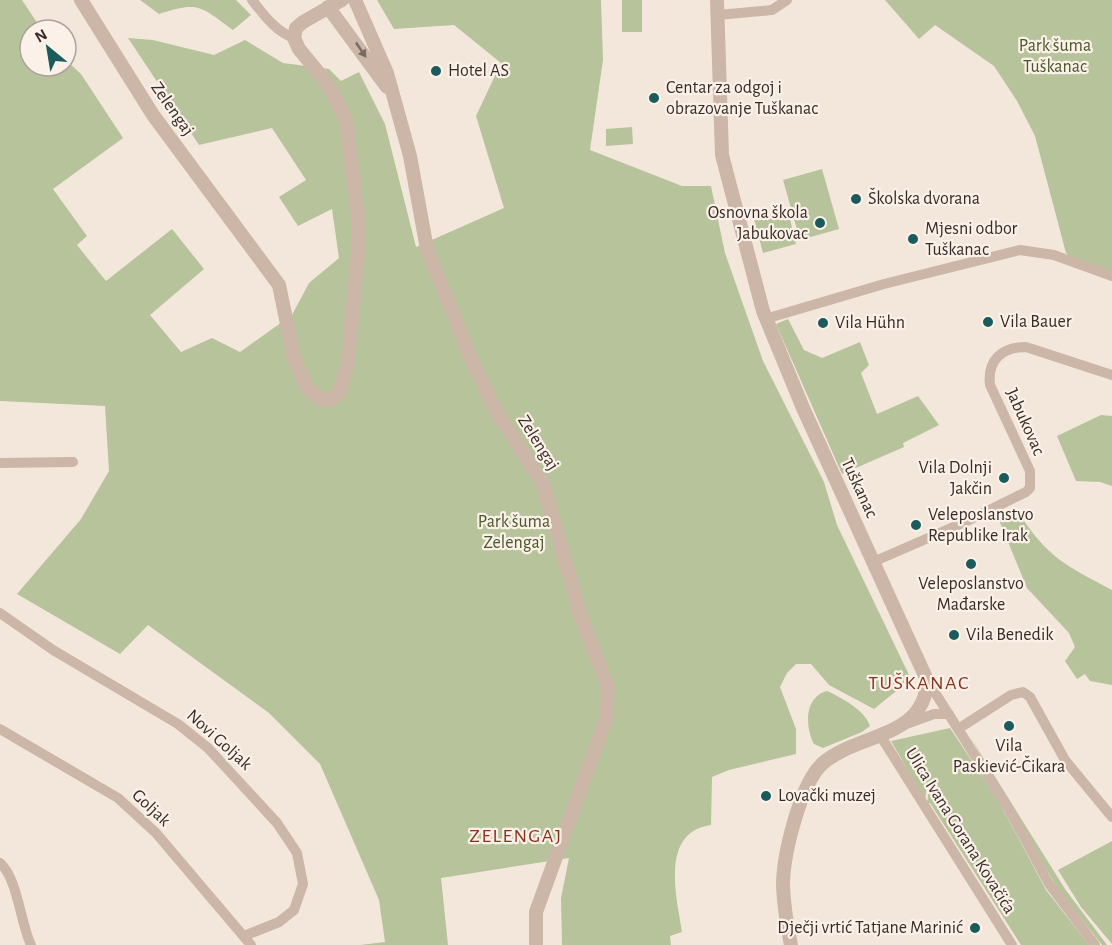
<svg xmlns="http://www.w3.org/2000/svg" width="1112" height="945" font-family="'Alegreya Sans',sans-serif">
<style>
.green{fill:#b7c39b}
.lines{fill:none;stroke-linecap:round;stroke-linejoin:round}
.minor{stroke:#ccb6a7;stroke-width:10}
.tertiary{stroke:#ccb6a7;stroke-width:14}
.oneway{fill:#7b6a61}
.poi-dot{fill:#1b5b5c;stroke:#fbf1e8;stroke-width:2}
.labels{text-anchor:middle;dominant-baseline:central;stroke-width:4.5;stroke-linejoin:round;paint-order:stroke}
.park-label{font-size:18px;fill:#49582a;stroke:#fbf1e8}
.poi-label{font-size:18px;fill:#382c28;stroke:#fbf1e8;text-anchor:start}
.street-label{font-size:18px;fill:#382c28;stroke:#fbf1e8}
.neighbourhood-label{font-size:20px;letter-spacing:1.5px;fill:#8b321c;stroke:#fbf1e8}
</style>
<rect width="100%" height="100%" fill="#f3e7dc"/>
<path class="green" d="M 0,0 L 22,0 L 42,30 L 30,30 L 30,45 L 19,52 L 29,69 L 35,66 L 66,66 L 66,60 L 81,74 L 123,138 L 53,189 L 87,236 L 77,245 L 106,281 L 172,229 L 204,269 L 150,315 L 181,352 L 212,338 L 240,352 L 292,315 L 309,283 L 339,258 L 332,209 L 298,226 L 279,197 L 306,180 L 272,128 L 199,145 L 128,38 L 153,40 L 214,55 L 245,40 L 283,63 L 329,69 L 341,81 L 359,72 L 385,124 L 416,247 L 504,208 L 476,116 L 501,63 L 454,25 L 394,29 L 377,0 L 601,0 L 603,60 L 590,150 L 682,186 L 711,186 L 725,253 L 763,361 L 824,482 L 837,525 L 911,679 L 874,709 L 829,685 L 811,664 L 796,664 L 787,673 L 780,687 L 796,729 L 796,754 L 729,770 L 712,777 L 711,825 C 659,832 677,899 682,932 L 670,936 L 671,945 L 562,945 L 561,898 L 569,858 L 441,878 L 448,945 L 360,945 L 385,942 L 379,900 L 320,764 L 269,713 L 148,625 L 120,654 L 17,594 L 81,519 L 109,471 L 105,406 L 0,401 Z
M 140,0 L 236,0 L 251,15 L 233,30 C 200,6 199,1 159,14 Z
M 622,0 L 642,0 L 642,32 L 622,32 Z
M 885,0 L 1112,0 L 1112,272 L 1073,259 L 1066,253 L 1035,136 L 1017,101 L 994,66 L 935,25 L 919,39 Z
M 632,127 L 633,144 L 606,146 L 606,129 Z
M 822,169 L 839,229 L 800,240 L 783,180 Z
M 788,211 L 796,244 L 763,253 L 754,219 Z
M 788,319 L 804,350 L 822,358 L 860,342 L 869,365 L 861,373 L 877,414 L 918,396 L 939,425 L 903,443 L 904,447 L 842,474 L 776,324 Z
M 1101,415 L 1112,416 L 1112,486 L 1100,482 L 1076,481 L 1057,436 Z
M 1018,512 C 1048,558 1065,565 1112,590 L 1112,685 L 1090,681 L 1085,674 L 1077,679 L 1065,661 L 1075,647 L 1069,633 L 1027,588 L 999,520 Z
M 827,691 C 842,698 865,710 870,726 L 862,732 L 823,748 L 814,744 C 805,727 804,697 827,691 Z
M 950,728 L 999,802 L 1046,890 L 1089,945 L 1021,945 L 930,803 L 927,804 L 929,787 L 927,786 L 925,800 L 891,741 Z
M 969,735 L 1065,889 L 1107,945 L 1102,945 L 1058,889 Z
M 1112,841 L 1112,944 L 1081,907 L 1058,870 Z"/>
<g class="lines">
<path class="minor" d="M 252,0 C 264,15 275,31 294,38
M 718,15 L 772,10 L 787,0
M 765,319 L 884,284 L 1020,250 L 1054,255 L 1112,276
M 0,463 L 73,462
M 873,562 L 965,522 L 1026,492 L 1030,488 L 1030,471 L 990,385 C 987,360 1002,347 1026,347 L 1112,375
M 0,613 L 53,650 L 178,724 L 208,748 L 277,823 L 297,853 L 303,884 L 294,910 L 279,922 L 244,936
M 927,680 L 1008,808 L 1049,884 L 1095,945
M 906,724 L 934,714 L 949,714
M 0,729 L 118,798 L 156,833 L 251,945
M 958,729 L 1011,695 L 1023,692 L 1030,697 L 1065,760 L 1112,817
M 880,735 L 1012,945
M 0,863 C 18,879 20,922 31,945"/>
<path class="tertiary" d="M 81,0 L 153,115 L 279,285 L 294,358 L 306,386 L 320,399 L 327,400 L 335,397 L 340,391 L 348,363 L 359,240 L 358,218 L 346,119 L 327,83 L 299,49 L 294,38 L 296,28 L 303,22 L 342,0
M 355,0 L 387,73 L 410,156 L 427,249 L 473,363 L 495,409 L 543,484 L 582,619 L 608,687 L 606,719 L 536,912 L 536,945
M 717,0 L 722,155 L 763,311 L 803,408 L 927,680 C 926,739 856,733 822,764 C 800,785 783,855 783,886 C 784,905 787,926 791,945
M 328,7 L 387,87"/>
</g>
<defs><path id="oneway-solid" d="M-6-.8H1V-3.2L6.5 0L1 3.2V.8H-6Z" transform="scale(1.5)"/></defs>
<use class="oneway" href="#oneway-solid" transform="translate(361 50) rotate(56)"/>
<g class="poi-dot">
<circle cx="436" cy="71" r="6"/>
<circle cx="654" cy="98" r="6"/>
<circle cx="856" cy="199" r="6"/>
<circle cx="820" cy="223" r="6"/>
<circle cx="913" cy="239" r="6"/>
<circle cx="988" cy="322" r="6"/>
<circle cx="823" cy="323" r="6"/>
<circle cx="1004" cy="478" r="6"/>
<circle cx="916" cy="525" r="6"/>
<circle cx="971" cy="564" r="6"/>
<circle cx="954" cy="635" r="6"/>
<circle cx="1009" cy="726" r="6"/>
<circle cx="766" cy="796" r="6"/>
<circle cx="975" cy="928" r="6"/>
</g>
<g class="labels">
<g class="park-label">
<text x="1055" y="46">Park šuma<tspan x="1055" dy="21">Tuškanac</tspan></text>
<text x="514" y="522">Park šuma<tspan x="514" dy="21">Zelengaj</tspan></text>
</g>
<g class="poi-label">
<text x="448" y="71">Hotel AS</text>
<text x="666" y="88">Centar za odgoj i<tspan x="666" dy="21">obrazovanje Tuškanac</tspan></text>
<text x="868" y="199">Školska dvorana</text>
<text x="808" y="213" text-anchor="end">Osnovna škola<tspan x="808" dy="21">Jabukovac</tspan></text>
<text x="925" y="229">Mjesni odbor<tspan x="925" dy="21">Tuškanac</tspan></text>
<text x="1000" y="322">Vila Bauer</text>
<text x="835" y="323">Vila Hühn</text>
<text x="992" y="468" text-anchor="end">Vila Dolnji<tspan x="992" dy="21">Jakčin</tspan></text>
<text x="928" y="515">Veleposlanstvo<tspan x="928" dy="21">Republike Irak</tspan></text>
<text x="971" y="584" text-anchor="middle">Veleposlanstvo<tspan x="971" dy="21">Mađarske</tspan></text>
<text x="966" y="635">Vila Benedik</text>
<text x="1009" y="746" text-anchor="middle">Vila<tspan x="1009" dy="21">Paskiević-Čikara</tspan></text>
<text x="778" y="796">Lovački muzej</text>
<text x="963" y="928" text-anchor="end">Dječji vrtić Tatjane Marinić</text>
</g>
<g class="street-label">
<text transform="translate(172 109) rotate(55)">Zelengaj</text>
<text transform="translate(1025 422) rotate(66)">Jabukovac</text>
<text transform="translate(538 443) rotate(58)">Zelengaj</text>
<text transform="translate(859 488) rotate(65)">Tuškanac</text>
<text transform="translate(219 740) rotate(42)">Novi Goljak</text>
<text transform="translate(151 808) rotate(43)">Goljak</text>
<text transform="translate(960 831) rotate(58)">Ulica Ivana Gorana Kovačića</text>
</g>
<g class="neighbourhood-label">
<text x="919" y="683">TUŠKANAC</text>
<text x="516" y="836">ZELENGAJ</text>
</g>
</g>
<g transform="translate(48 48) rotate(330)"><circle r="28" fill="#fbf1e8" stroke="#ada29b" stroke-width="1.5"/>
<path d="M0-4.5L10 22L0 15L-10 22Z" fill="#1b5b5c"/>
<text y="-9" font-size="16" font-weight="bold" text-anchor="middle" fill="#382c28">N</text>
</g>
</svg>
